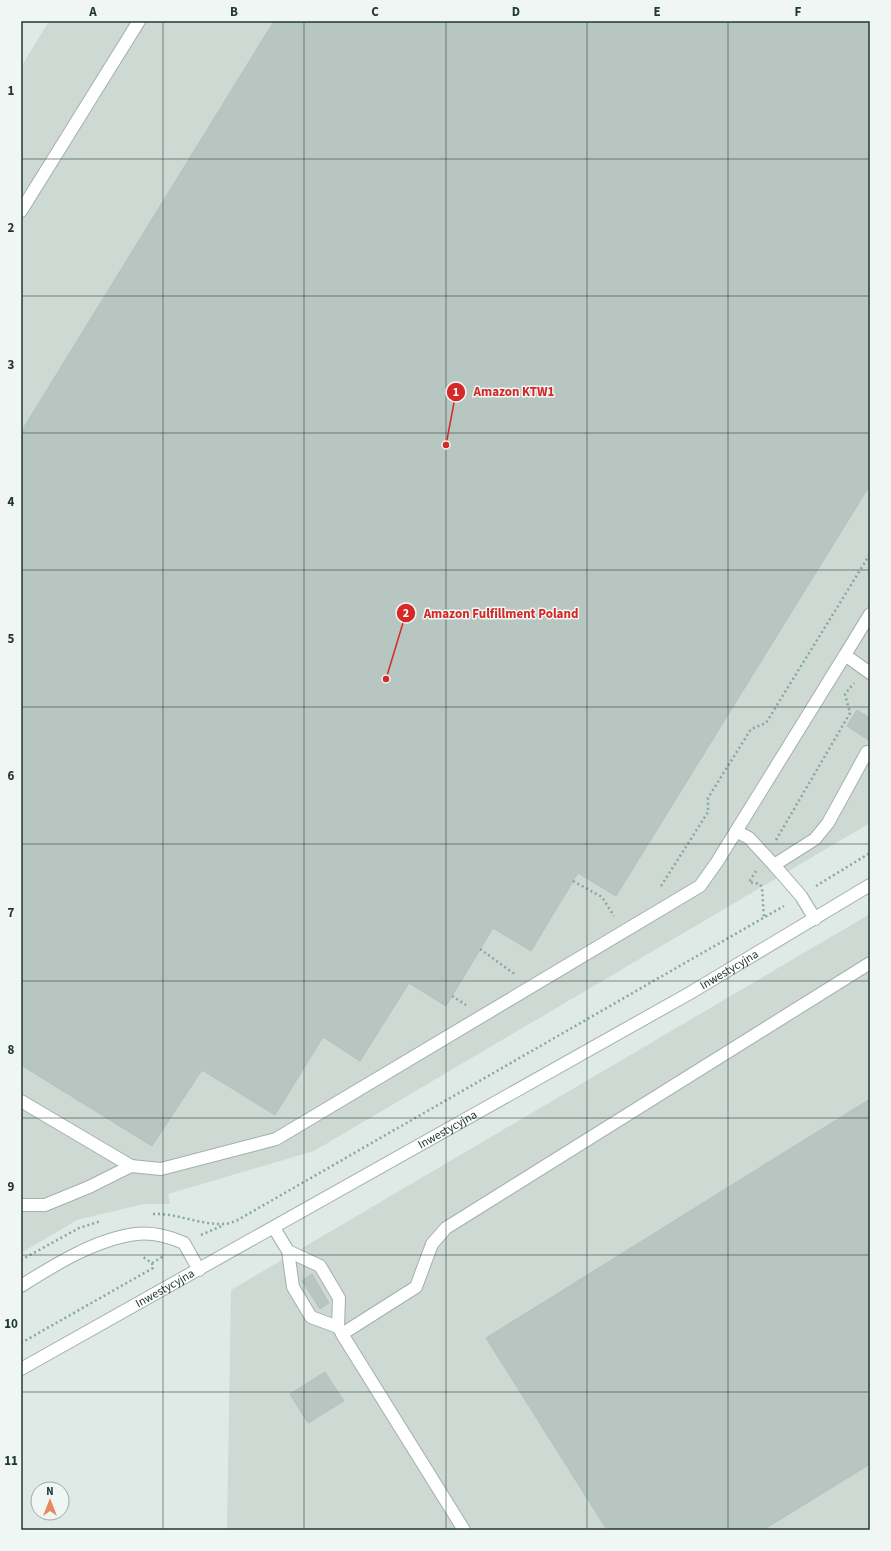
<svg xmlns="http://www.w3.org/2000/svg" width="891" height="1551" font-family="'Source Sans 3',sans-serif">
<style>
.built{fill:#ced9d4}
.building{fill:#b8c6c1;stroke:#b2c2bc}
.lines{fill:none;stroke-linecap:round;stroke-linejoin:round}
.minor-casing{stroke:#a3b0ac;stroke-width:14}
.path{stroke:#82aaa0;stroke-width:2.5;stroke-dasharray:2 3;stroke-linecap:butt}
.minor{stroke:#fff;stroke-width:12}
.grid{fill:none;stroke:#223833;stroke-width:1;stroke-opacity:0.55}
.labels{text-anchor:middle;dominant-baseline:central;stroke-width:3;stroke-linejoin:round;paint-order:stroke}
.street-label{font-size:12px;fill:#223833;stroke:#eff6f3}
.leader{fill:none;stroke:#d62828;stroke-width:1.5}
.callout-dot{fill:#d62828;stroke:#eff6f3;stroke-width:1.5}
.mark-label{font-size:12px;text-anchor:middle;font-weight:bold;fill:#fff}
.callout-label{font-size:13px;text-anchor:middle;font-weight:bold;fill:#d62828;stroke:#eff6f3;stroke-width:3;stroke-linejoin:round;paint-order:stroke}
.neatline{fill:none;stroke:#223833;stroke-width:1.5}
.grid-label{font-size:13px;text-anchor:middle;font-weight:bold;fill:#223833}
</style>
<rect width="100%" height="100%" fill="#dfe9e5"/>
<path class="built" d="M 49,21 L 870,21 L 870,823 L 314,1151 L 168,1194 L 170,1204 L 143,1204 L 77,1220 L 21,1253 L 21,67 Z
M 870,914 L 870,1530 L 227,1530 L 231,1290 Z"/>
<path class="building" d="M 274,21 L 870,21 L 870,485 L 616,896 L 578,873 L 531,951 L 493,928 L 446,1006 L 409,983 L 360,1061 L 323,1037 L 275,1115 L 202,1070 L 152,1146 L 21,1065 L 21,432 Z
M 857,710 L 870,718 L 870,741 L 847,726 Z
M 870,1099 L 870,1464 L 763,1530 L 607,1530 L 486,1338 Z
M 312,1274 L 329,1303 L 320,1309 L 302,1281 Z
M 325,1372 L 344,1401 L 308,1423 L 290,1394 Z"/>
<g class="lines">
<g class="minor-casing">
<g id="minor">
<path d="M 21,211 L 139,21"/>
<path d="M 870,614 L 845,655 L 870,673"/>
<path d="M 736,831 L 749,838 L 774,865 L 801,896 L 815,919"/>
<path d="M 774,865 L 815,839 L 828,823 L 867,752"/>
<path d="M 21,1101 L 131,1166 L 161,1169 L 276,1139 L 700,886 L 717,862 L 845,655"/>
<path d="M 21,1205 L 45,1205 L 89,1187 L 131,1166"/>
<path d="M 274,1228 L 288,1251 L 293,1287 L 311,1317 L 338,1327"/>
<path d="M 288,1251 L 320,1266 L 339,1298 L 338,1327 L 342,1333"/>
<path d="M 21,1286 C 54,1265 96,1239 136,1234 C 152,1232 170,1237 184,1243 L 199,1270"/>
<path id="s1" d="M 21,1369 L 690,993 L 870,885"/>
<path d="M 464,1530 L 342,1334 L 416,1287 L 432,1244 L 446,1228 L 870,963"/>
</g>
</g>
<path class="path" d="M 776,840 L 850,713 L 845,694 L 854,683
M 756,871 L 749,882 L 760,884 L 762,888 L 764,918
M 573,881 L 602,897 L 614,916
M 661,886 L 708,812 L 708,798 L 751,729 L 766,723 L 870,554
M 816,886 L 870,853
M 480,949 L 516,975
M 452,996 L 466,1005
M 153,1214 C 177,1213 200,1225 224,1224 C 228,1224 232,1222 236,1221 L 784,906
M 201,1235 L 224,1225
M 21,1260 L 79,1228 L 101,1221
M 152,1263 L 164,1256
M 21,1343 L 153,1268 L 152,1263 L 143,1257"/>
<use href="#minor" class="minor"/>
</g>
<path class="grid" d="M 163,21 L 163,1530M 304,21 L 304,1530M 446,21 L 446,1530M 587,21 L 587,1530M 728,21 L 728,1530M 21,159 L 870,159M 21,296 L 870,296M 21,433 L 870,433M 21,570 L 870,570M 21,707 L 870,707M 21,844 L 870,844M 21,981 L 870,981M 21,1118 L 870,1118M 21,1255 L 870,1255M 21,1392 L 870,1392"/>
<g class="labels">
<g class="street-label">
<text stroke="none"><textPath href="#s1" startOffset="813">Inwestycyjna</textPath></text>
<text stroke="none"><textPath href="#s1" startOffset="489">Inwestycyjna</textPath></text>
<text stroke="none"><textPath href="#s1" startOffset="165">Inwestycyjna</textPath></text>
</g>
</g>
<path class="leader" d="M446 445L456 392M386 679L406 613"/>
<g class="callout-dot">
<circle cx="446" cy="445" r="4"/>
<circle cx="386" cy="679" r="4"/>
<circle cx="456" cy="392" r="10"/>
<circle cx="406" cy="613" r="10"/>
</g>
<g class="mark-label">
<text x="456" y="396">1</text>
<text x="406" y="617">2</text>
</g>
<g class="callout-label">
<text x="514" y="396">Amazon KTW1</text>
<text x="501" y="618">Amazon Fulfillment Poland</text>
</g>
<rect width="891" height="1551" fill="none" stroke="#eff6f3" stroke-width="44"/>
<g transform="translate(50 1501)"><circle r="19" fill="#eff6f3" stroke="#9daaa6"/>
<path d="M0-3L7 15L0 10L-7 15Z" fill="#e68960"/>
<text y="-6" font-size="11" font-weight="bold" text-anchor="middle" fill="#223833">N</text>
</g>
<rect x="22" y="22" width="847" height="1507" class="neatline"/>
<g class="grid-label">
<text x="93" y="16">A</text>
<text x="234" y="16">B</text>
<text x="375" y="16">C</text>
<text x="516" y="16">D</text>
<text x="657" y="16">E</text>
<text x="798" y="16">F</text>
<text x="11" y="95">1</text>
<text x="11" y="232">2</text>
<text x="11" y="369">3</text>
<text x="11" y="506">4</text>
<text x="11" y="643">5</text>
<text x="11" y="780">6</text>
<text x="11" y="917">7</text>
<text x="11" y="1054">8</text>
<text x="11" y="1191">9</text>
<text x="11" y="1328">10</text>
<text x="11" y="1465">11</text>
</g>
</svg>
